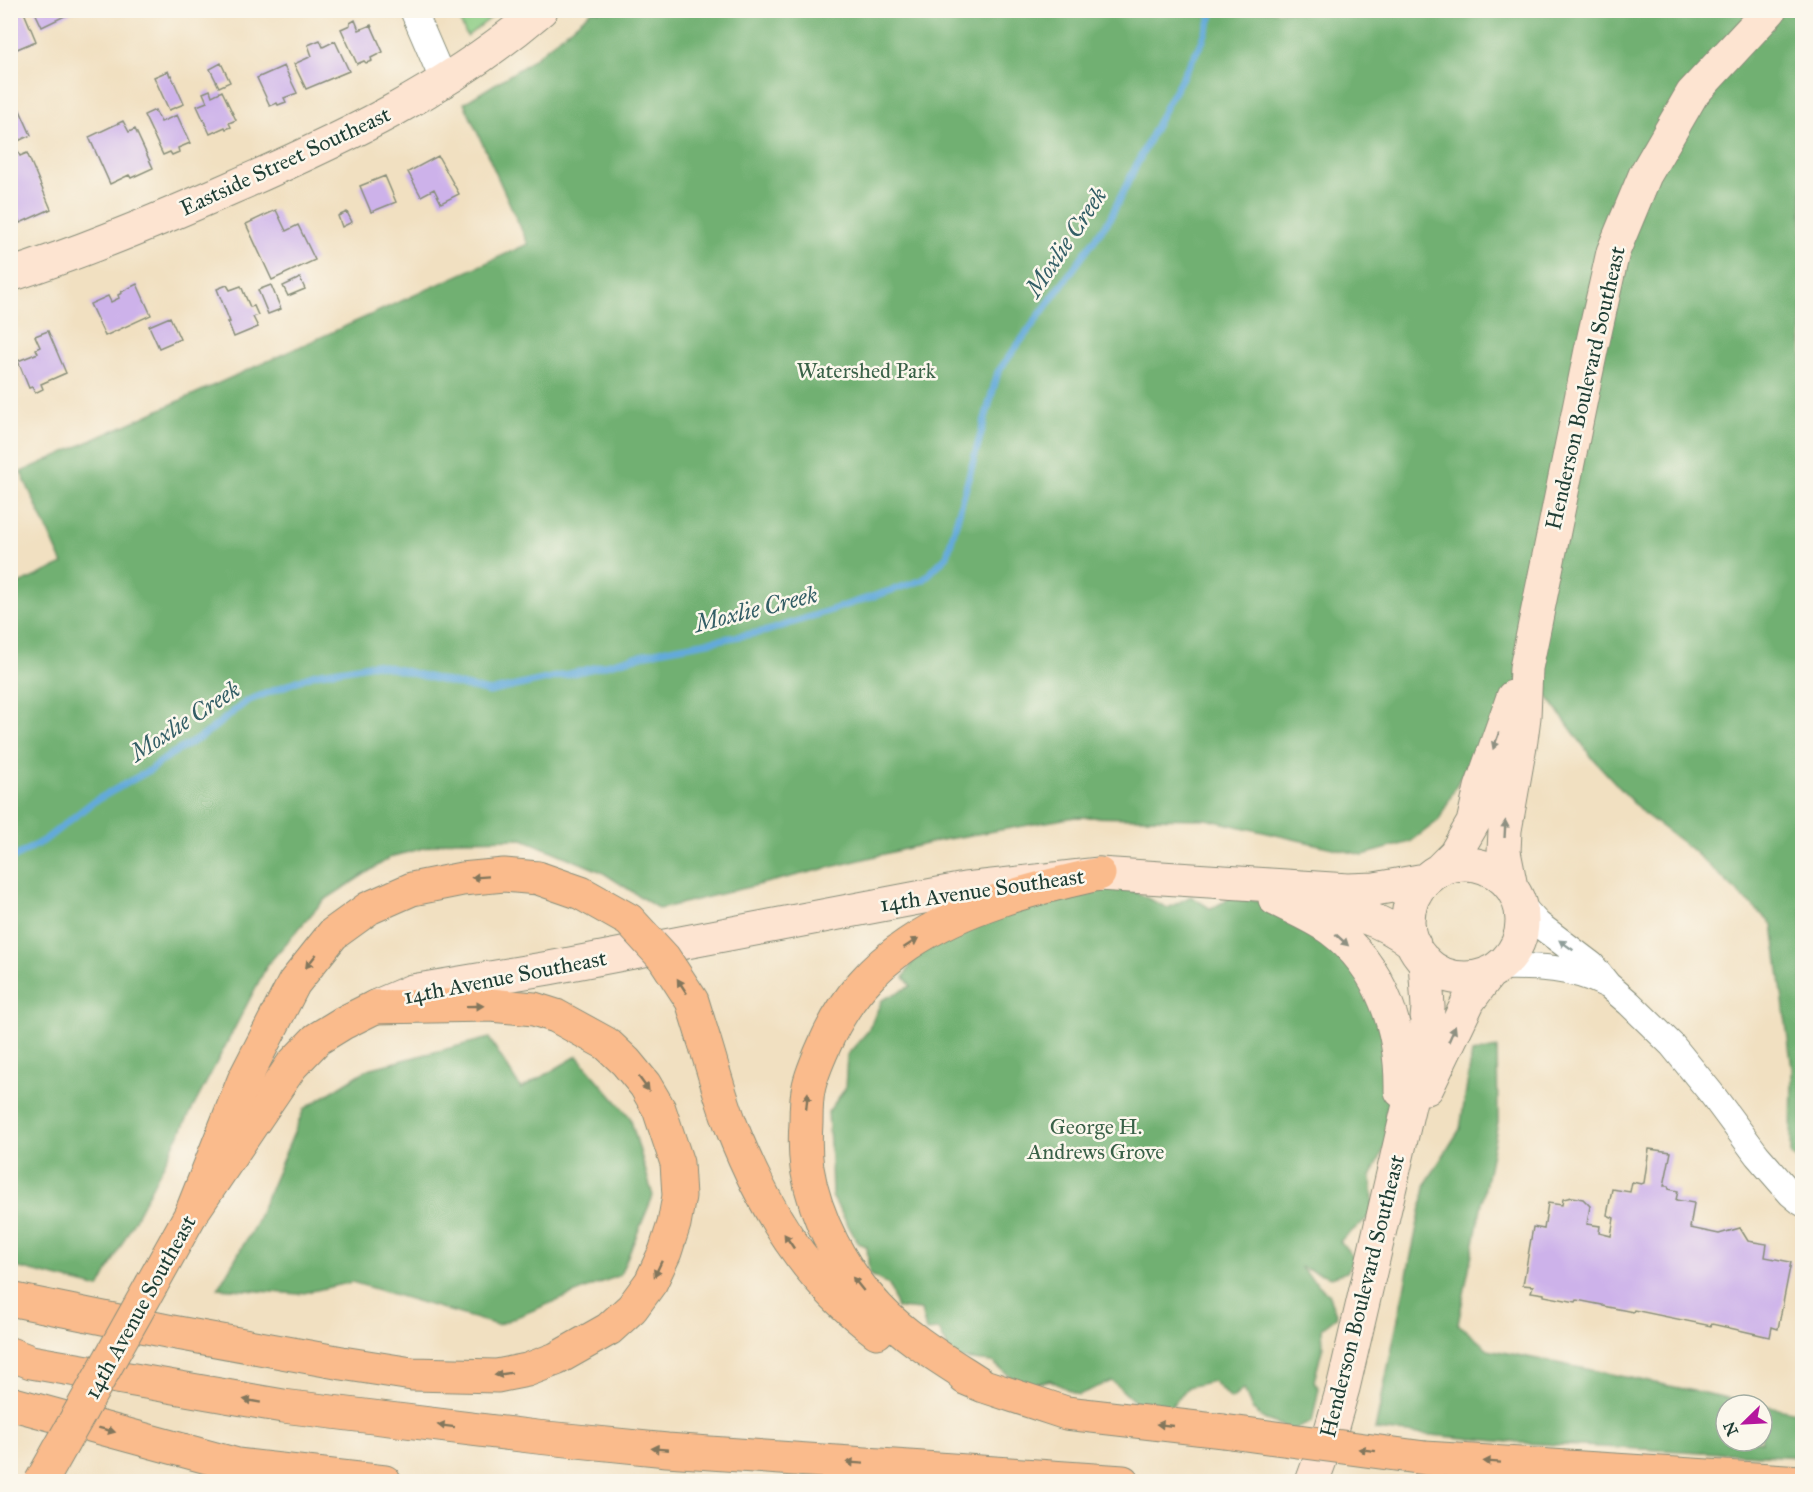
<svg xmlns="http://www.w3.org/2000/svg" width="1813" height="1492" font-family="'IM FELL Great Primer',serif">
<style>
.green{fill:#8ccc84;stroke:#56845c;stroke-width:1.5}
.forest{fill:#71b072;stroke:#487653;stroke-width:1.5;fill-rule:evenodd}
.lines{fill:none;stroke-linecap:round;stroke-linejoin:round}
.stream{stroke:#63aada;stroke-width:7}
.building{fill:#cdb2ea}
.street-casing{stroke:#888e7a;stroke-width:28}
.secondary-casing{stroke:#888e7a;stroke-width:35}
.primary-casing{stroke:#888e7a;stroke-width:35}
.highway-casing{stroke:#888e7a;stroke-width:35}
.street{stroke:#fff;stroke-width:26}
.secondary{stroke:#fde4d1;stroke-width:33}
.primary{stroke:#fabb8c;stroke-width:33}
.highway{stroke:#fabb8c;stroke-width:33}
.primary-bridge-casing{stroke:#888e7a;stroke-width:35;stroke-linecap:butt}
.highway-bridge-casing{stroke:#888e7a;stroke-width:35;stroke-linecap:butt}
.primary-bridge{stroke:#fabb8c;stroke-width:33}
.highway-bridge{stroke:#fabb8c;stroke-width:33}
.oneway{fill:#8e9082}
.oneway2{fill:#82765c}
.oneway3{fill:#8f9e9a}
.labels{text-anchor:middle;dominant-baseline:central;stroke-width:5;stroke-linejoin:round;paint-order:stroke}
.street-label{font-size:22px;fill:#1f3d34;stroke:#fbf7ec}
.park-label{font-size:22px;fill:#3a6148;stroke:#fbf7ec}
.water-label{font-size:24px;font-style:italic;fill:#335e66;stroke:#fbf7ec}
</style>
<rect width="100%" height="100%" fill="#fbf7ec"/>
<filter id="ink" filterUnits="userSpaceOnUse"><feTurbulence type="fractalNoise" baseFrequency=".0167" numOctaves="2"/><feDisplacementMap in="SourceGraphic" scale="12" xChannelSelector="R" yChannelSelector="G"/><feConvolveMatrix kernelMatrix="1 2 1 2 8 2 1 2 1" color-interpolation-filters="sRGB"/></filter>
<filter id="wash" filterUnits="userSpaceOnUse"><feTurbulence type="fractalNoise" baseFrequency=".008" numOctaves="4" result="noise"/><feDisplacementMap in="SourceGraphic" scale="24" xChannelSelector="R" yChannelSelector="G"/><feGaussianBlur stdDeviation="1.35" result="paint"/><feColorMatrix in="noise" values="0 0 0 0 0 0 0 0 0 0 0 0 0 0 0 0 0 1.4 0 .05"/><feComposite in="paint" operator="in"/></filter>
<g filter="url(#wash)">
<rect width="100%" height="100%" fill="#f1e0c1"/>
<path class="green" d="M 455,11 L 500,11 L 467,36 Z"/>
<path class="forest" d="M 592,11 L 1802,11 L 1802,1164 L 1791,1155 L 1792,1069 L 1773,925 L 1691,849 L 1643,813 L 1594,760 L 1526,668 L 1485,774 L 1464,770 L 1439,820 L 1410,842 L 1363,855 L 1206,819 L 1075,817 L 942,840 L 659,909 L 602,872 L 523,839 L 453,840 L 391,857 L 323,901 L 268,964 L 99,1288 L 11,1266 L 10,588 L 63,564 L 21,472 L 528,244 L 464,103 L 526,65 Z
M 1122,886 L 1168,908 L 1191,896 L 1211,909 L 1235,895 L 1260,902 L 1312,933 L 1372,986 L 1394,1087 L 1386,1112 L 1388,1140 L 1371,1177 L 1374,1213 L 1340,1241 L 1354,1258 L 1347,1272 L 1331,1277 L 1300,1267 L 1328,1294 L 1337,1316 L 1322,1328 L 1323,1346 L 1314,1381 L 1319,1388 L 1312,1422 L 1293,1430 L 1264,1419 L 1252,1409 L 1244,1389 L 1231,1399 L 1213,1381 L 1188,1387 L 1169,1409 L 1134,1401 L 1112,1381 L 1078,1395 L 1050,1380 L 1023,1387 L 992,1362 L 953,1358 L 939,1330 L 926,1331 L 921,1310 L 897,1308 L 889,1285 L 869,1274 L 867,1247 L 858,1243 L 832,1196 L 831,1160 L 828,1112 L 845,1089 L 847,1055 L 868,1031 L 882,1000 L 911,986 L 904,977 L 927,936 L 1003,903 L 1037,907 L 1082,890 Z
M 489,1038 L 521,1089 L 577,1056 L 630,1117 L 653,1196 L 620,1275 L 497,1325 L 352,1282 L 299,1294 L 218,1288 L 254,1227 L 304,1109 L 368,1069 Z
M 1497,1048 L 1498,1122 L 1458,1324 L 1488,1349 L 1802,1413 L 1802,1457 L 1520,1443 L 1375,1430 L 1426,1183 L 1460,1129 L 1472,1053 ZM 1726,1405 L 1762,1405 L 1762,1441 L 1726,1441 Z"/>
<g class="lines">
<path class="stream" d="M 10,860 L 46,839 L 93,802 L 150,770 L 170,755 L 203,736 L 247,701 L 315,674 L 375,664 L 489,692 L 586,670 L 659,651 L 767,631 L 923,580 L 947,556 L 998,372 L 1109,220 L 1166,106 L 1202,42 L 1214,10"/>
</g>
<g id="blocks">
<path class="building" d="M 10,10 L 23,10 L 36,41 L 10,52 Z
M 34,10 L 77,10 L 42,27 Z
M 355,20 L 359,30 L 371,25 L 383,52 L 371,58 L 372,61 L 366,63 L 364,61 L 357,64 L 341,29 L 350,25 L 350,23 Z
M 320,40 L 323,47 L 335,41 L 349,71 L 306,89 L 294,64 L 312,56 L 308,45 Z
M 221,63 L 230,82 L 219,87 L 210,69 Z
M 284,66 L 297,93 L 284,98 L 286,102 L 278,105 L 277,103 L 270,106 L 257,78 Z
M 168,71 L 170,76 L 171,75 L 184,104 L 169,110 L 154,77 Z
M 210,90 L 212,96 L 222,91 L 236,120 L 229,123 L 231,127 L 226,129 L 225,127 L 210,134 L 197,106 L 207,102 L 203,93 Z
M 15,102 L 18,109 L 19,108 L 31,135 L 14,143 L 20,156 L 27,153 L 51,209 L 20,223 L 10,200 L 10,104 Z
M 155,110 L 161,122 L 177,115 L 190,143 L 178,148 L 179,152 L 172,155 L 170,152 L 163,155 L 144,115 Z
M 123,121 L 129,132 L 135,129 L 153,168 L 131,178 L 129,175 L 110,184 L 89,137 Z
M 438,156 L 459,194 L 441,203 L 434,189 L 421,196 L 408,172 Z
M 385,176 L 396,202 L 371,212 L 360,186 Z
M 276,210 L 286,231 L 298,225 L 315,260 L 272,280 L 246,224 Z
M 347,212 L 352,222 L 342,227 L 338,216 Z
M 300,278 L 305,289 L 288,296 L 283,286 Z
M 137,284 L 151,315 L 105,336 L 90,304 L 108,296 L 111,302 L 119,298 L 118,295 L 122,293 L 121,292 Z
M 227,285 L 230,290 L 241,286 L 250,307 L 254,306 L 258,315 L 253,317 L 258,327 L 234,337 L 228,322 L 230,322 L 217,289 Z
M 271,285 L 281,309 L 268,314 L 258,290 Z
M 170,317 L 180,339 L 159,348 L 149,326 Z
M 48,331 L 66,373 L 41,384 L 43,389 L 35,393 L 32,387 L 29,388 L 18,361 L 38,353 L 36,349 L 40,347 L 35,336 Z
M 1649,1149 L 1671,1152 L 1664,1186 L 1668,1186 L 1669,1189 L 1678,1191 L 1676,1200 L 1694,1203 L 1690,1228 L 1719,1234 L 1740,1228 L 1748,1241 L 1767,1244 L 1765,1257 L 1791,1262 L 1778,1329 L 1772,1327 L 1770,1337 L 1712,1324 L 1711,1326 L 1634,1310 L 1633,1312 L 1603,1306 L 1602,1305 L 1577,1300 L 1576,1302 L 1544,1296 L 1544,1294 L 1531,1292 L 1533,1286 L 1523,1285 L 1533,1227 L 1544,1229 L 1548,1203 L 1562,1205 L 1563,1199 L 1572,1197 L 1583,1199 L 1590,1206 L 1587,1224 L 1600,1226 L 1599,1233 L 1611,1236 L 1614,1218 L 1607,1215 L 1612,1189 L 1630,1192 L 1632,1182 L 1641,1184 L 1644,1183 Z"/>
</g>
</g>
<g filter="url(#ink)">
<use href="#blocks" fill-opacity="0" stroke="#888e7a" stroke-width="1.5"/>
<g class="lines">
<g class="street-casing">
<path id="street" d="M 413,10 L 444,82
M 1520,904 L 1538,924 L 1592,965 L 1608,985 L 1629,1003 L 1672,1045 L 1711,1093 L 1757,1155 L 1791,1194 L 1802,1203
M 1497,967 C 1535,966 1573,967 1607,985"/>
</g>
<g class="secondary-casing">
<path id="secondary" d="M 10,275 C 85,251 159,220 231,188 C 343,139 447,90 541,10
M1408 921a57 57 0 1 1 114 0a57 57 0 1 1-114 0Z
M 1438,871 L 1455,854 L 1473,823 L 1481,788 L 1513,697
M 1511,887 L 1504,852 L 1505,830 L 1521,740 L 1524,717 L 1526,668 L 1591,350 L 1613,252 L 1645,175 L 1692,94 L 1770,10
M 1275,899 C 1293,908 1314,917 1331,929 C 1382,967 1402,1030 1401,1091
M 1307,904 C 1347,910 1382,918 1414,944
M 377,1006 L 412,991 L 549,968 L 965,889 L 1099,874 L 1348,890 L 1375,889 L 1425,880
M 1427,1088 L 1469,1000 L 1490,972
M 1312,1482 L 1331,1430 L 1343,1388 L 1426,1032 L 1428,1007 L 1425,961"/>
</g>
<g class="primary-casing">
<path id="primary" d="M 152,1284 L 191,1214 L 292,1065 L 317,1039 L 343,1023 L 375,1007"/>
</g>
<g class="highway-casing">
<path id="highway" d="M 704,1040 C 713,1069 721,1100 732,1128 C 764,1209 806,1279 877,1332
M 191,1214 L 244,1080 L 294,983 L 333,934 L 369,908 L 412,889 L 462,879 L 504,875 L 538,878
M 10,1299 L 172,1332 L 342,1363 L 412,1374 L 497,1376 L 527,1370 L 556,1359 L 609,1329 L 632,1308 L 651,1282 L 665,1252 L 674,1224 L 679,1196 L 677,1163 L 659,1109 L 645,1085 L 626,1062 L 607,1044 L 556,1016 L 534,1009 L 490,1005 L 375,1007
M 10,1354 L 31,1362 L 283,1406 L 537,1437 L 667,1450 L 1123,1482
M 965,1378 L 984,1386 L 1066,1413 L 1223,1431
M 984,1386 C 949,1363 907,1339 878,1308 C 843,1271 815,1219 807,1168 C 805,1153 805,1137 806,1123 C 806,1111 806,1098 809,1086 C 813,1069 821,1052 829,1035 C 848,997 872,968 908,944 C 966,905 1032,889 1099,874
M 10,1403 L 237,1465 L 385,1482
M 1425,1458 L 1801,1482"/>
</g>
<use href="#street" class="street"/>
<use href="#secondary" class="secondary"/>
<use href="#primary" class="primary"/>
<use href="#highway" class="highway"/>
<g class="primary-bridge-casing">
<path id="primary-bridge" d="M 41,1482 L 152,1284"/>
</g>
<g class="highway-bridge-casing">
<path id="highway-bridge" d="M 538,878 L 581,893 L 629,920 L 664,958 L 692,1001 L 704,1040
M 1223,1431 L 1425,1458"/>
</g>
<use href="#primary-bridge" class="primary-bridge"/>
<use href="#highway-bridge" class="highway-bridge"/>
</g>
<defs><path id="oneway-solid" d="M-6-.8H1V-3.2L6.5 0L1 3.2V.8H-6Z" transform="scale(1.5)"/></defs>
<g class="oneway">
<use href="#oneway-solid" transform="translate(1496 741) rotate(110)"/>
<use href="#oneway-solid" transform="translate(1505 829) rotate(-87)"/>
<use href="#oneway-solid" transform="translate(1342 940) rotate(42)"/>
<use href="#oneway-solid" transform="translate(1452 1034) rotate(-66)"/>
</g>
<g class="oneway2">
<use href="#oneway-solid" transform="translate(480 877) rotate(176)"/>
<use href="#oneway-solid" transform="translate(911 943) rotate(-33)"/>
<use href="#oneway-solid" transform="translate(311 961) rotate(128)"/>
<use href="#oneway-solid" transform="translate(682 986) rotate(-123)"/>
<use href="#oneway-solid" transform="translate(475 1006) rotate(-1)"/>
<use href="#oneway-solid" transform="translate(644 1084) rotate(54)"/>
<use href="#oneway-solid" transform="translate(807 1101) rotate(-84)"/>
<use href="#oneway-solid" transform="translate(789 1241) rotate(-124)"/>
<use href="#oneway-solid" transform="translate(658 1269) rotate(115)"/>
<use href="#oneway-solid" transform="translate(858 1284) rotate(-129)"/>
<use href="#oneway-solid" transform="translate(503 1374) rotate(171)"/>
<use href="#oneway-solid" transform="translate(252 1401) rotate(-170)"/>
<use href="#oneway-solid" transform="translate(1165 1425) rotate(-174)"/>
<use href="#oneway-solid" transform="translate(446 1426) rotate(-173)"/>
<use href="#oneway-solid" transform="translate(107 1430) rotate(15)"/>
<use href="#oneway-solid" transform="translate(660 1449) rotate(-175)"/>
<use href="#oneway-solid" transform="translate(1367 1450) rotate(-173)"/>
<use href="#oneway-solid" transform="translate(1492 1462) rotate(-176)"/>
<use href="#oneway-solid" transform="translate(855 1463) rotate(-176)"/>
</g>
<use class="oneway3" href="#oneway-solid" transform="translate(1566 945) rotate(-145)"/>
</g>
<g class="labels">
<g class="street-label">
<text transform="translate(285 161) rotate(-25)">Eastside Street Southeast</text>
<text transform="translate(1585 388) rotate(-77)">Henderson Boulevard Southeast</text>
<text transform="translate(982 890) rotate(-8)">14th Avenue Southeast</text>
<text transform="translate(505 977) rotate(-11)">14th Avenue Southeast</text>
<text transform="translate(1362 1296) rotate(-76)">Henderson Boulevard Southeast</text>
<text transform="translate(140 1307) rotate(-61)">14th Avenue Southeast</text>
</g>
<g class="park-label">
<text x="866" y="370">Watershed Park</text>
<text x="1096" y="1126">George H.<tspan x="1096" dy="25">Andrews Grove</tspan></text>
</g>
<g class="water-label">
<text transform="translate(1066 242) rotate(-56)">Moxlie Creek</text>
<text transform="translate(756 609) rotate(-14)">Moxlie Creek</text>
<text transform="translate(185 721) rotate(-33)">Moxlie Creek</text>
</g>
</g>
<rect width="1813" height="1492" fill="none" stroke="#fbf7ec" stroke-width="36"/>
<g transform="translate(1744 1423) rotate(246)"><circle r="28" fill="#fbf7ec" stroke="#a3ada2" stroke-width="1.5"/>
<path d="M0-4.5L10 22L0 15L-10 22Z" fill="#b5179e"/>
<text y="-9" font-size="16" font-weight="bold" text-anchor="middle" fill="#1f3d34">N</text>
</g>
</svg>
